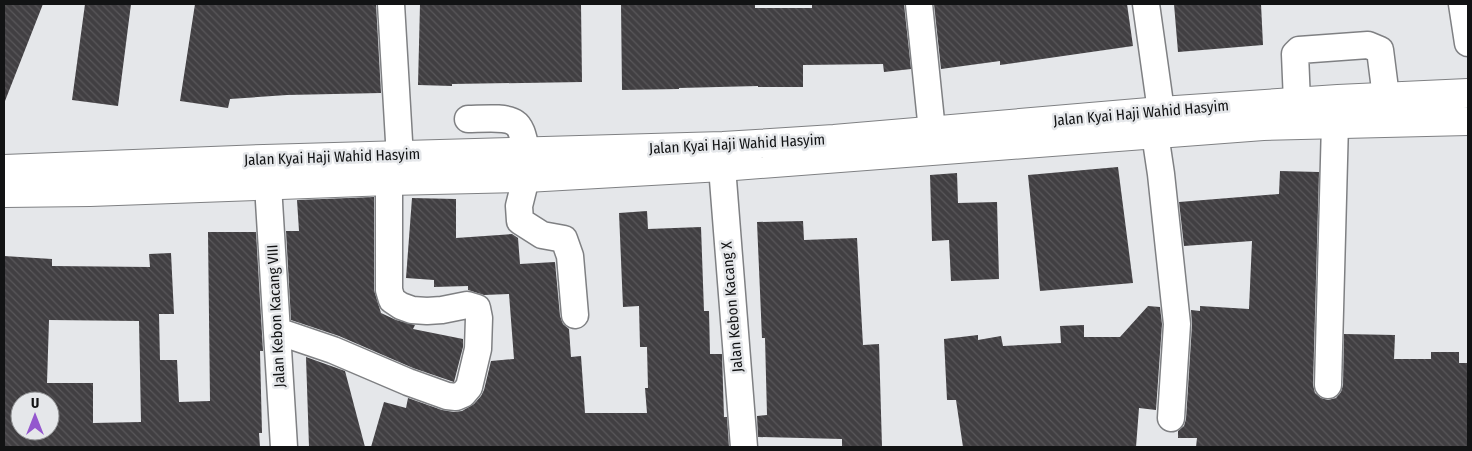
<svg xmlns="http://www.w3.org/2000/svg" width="1472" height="451" font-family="'Fira Sans Condensed',sans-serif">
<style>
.building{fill:url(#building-back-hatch);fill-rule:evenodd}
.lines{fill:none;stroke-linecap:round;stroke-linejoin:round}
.minor-casing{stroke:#7f8083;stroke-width:29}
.major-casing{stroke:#7f8083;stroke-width:30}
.minor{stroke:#fff;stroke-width:26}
.major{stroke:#fff;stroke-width:28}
.labels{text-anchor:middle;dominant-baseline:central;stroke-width:5;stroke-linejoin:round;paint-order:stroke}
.street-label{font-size:15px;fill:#121314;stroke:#e5e7ea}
</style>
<defs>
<pattern id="building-back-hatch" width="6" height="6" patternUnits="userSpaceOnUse" patternTransform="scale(1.25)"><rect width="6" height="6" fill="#413f42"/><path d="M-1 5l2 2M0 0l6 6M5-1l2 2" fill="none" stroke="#59575a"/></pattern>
</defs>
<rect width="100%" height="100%" fill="#e5e7ea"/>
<path class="building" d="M 4,4 L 43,4 L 5,101 L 4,101 Z
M 85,4 L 131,4 L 118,106 L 72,100 Z
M 195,4 L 376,4 L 381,93 L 287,95 L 230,99 L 228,108 L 180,101 Z
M 420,4 L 581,4 L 582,82 L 452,84 L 452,86 L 418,85 Z
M 621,4 L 755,4 L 755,8 L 812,8 L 812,4 L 904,4 L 911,69 L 884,72 L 883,64 L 803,65 L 803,87 L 758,87 L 758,86 L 679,88 L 679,89 L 622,90 Z
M 934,4 L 1127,4 L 1133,46 L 1000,65 L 1000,61 L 941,69 Z
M 1174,4 L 1261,4 L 1263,45 L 1178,52 Z
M 1118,167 L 1133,283 L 1040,291 L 1028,175 Z
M 1280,171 L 1319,172 L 1313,385 L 1315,393 L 1321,398 L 1328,400 L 1336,398 L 1341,392 L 1343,385 L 1344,334 L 1395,335 L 1394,359 L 1431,359 L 1431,352 L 1459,352 L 1459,363 L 1468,363 L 1468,447 L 1196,447 L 1197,438 L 1178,438 L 1178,431 L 1184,426 L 1186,419 L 1192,325 L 1191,310 L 1200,311 L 1200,306 L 1249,309 L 1252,241 L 1184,246 L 1179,202 L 1279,194 Z
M 957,173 L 958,203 L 997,202 L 999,279 L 951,281 L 949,240 L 932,241 L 930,175 Z
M 374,197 L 374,290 L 381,313 L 396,320 L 415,325 L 413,329 L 463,339 L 463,347 L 454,382 L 413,368 L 339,336 L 291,320 L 286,231 L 299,231 L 297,200 Z
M 412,198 L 456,199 L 456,238 L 512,234 L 518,238 L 520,264 L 555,262 L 560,316 L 563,324 L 569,329 L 571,357 L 581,356 L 585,413 L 647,413 L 645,388 L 648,388 L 647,347 L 640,347 L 639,306 L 623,307 L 619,213 L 647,211 L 648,229 L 701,227 L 704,311 L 709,311 L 710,354 L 722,354 L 724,417 L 727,417 L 729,447 L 371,447 L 384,402 L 406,408 L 408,398 L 442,410 L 454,412 L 462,411 L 474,404 L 481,396 L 484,390 L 491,361 L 514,359 L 509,294 L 484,295 L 468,290 L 468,286 L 434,287 L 434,280 L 406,278 Z
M 803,221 L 804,240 L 857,238 L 863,345 L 879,344 L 882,447 L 842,447 L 842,439 L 758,437 L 757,416 L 767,415 L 765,338 L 762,338 L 757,222 Z
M 208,232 L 256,232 L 263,351 L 260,351 L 262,433 L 259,433 L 260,447 L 4,447 L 4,256 L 52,259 L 52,266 L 150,267 L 149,254 L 171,253 L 174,314 L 159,314 L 160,360 L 177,360 L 179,402 L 210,401 ZM 49,320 L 139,321 L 141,422 L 93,423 L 93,383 L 47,383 ZM 20,401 L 50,401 L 50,431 L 20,431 Z
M 1148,306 L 1160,307 L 1162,324 L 1156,410 L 1139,408 L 1136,447 L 963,447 L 956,400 L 947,400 L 944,339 L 978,335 L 978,340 L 1001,336 L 1003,346 L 1061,343 L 1060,326 L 1084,325 L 1084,337 L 1120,337 Z
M 306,357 L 345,371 L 365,447 L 309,447 Z"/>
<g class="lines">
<g class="minor-casing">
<path id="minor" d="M 391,4 L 399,141 L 397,178
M 919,4 L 932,131
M 1146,4 L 1161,111
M 1462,4 L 1468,43
M 1297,102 L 1295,54 L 1299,50 L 1368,45 L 1380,50 L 1386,97
M 468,119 C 480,119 506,116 515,123 C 523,128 524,144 527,152
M 1155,134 L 1161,174 L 1177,324 L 1171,418
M 722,167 L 744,447
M 526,178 L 519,206 L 520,221 L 542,235 L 564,239 L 570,256 L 575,315
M 268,185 L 284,447
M 277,331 L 333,350 L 408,382 L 447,396 L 456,397 L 463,394 L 469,387 L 478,349 L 479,318 L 477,308 L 467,305 L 442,310 L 427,311 L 412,310 L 401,306 L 392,300 L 389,290 L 389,181
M 1328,385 L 1335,123"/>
</g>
<g class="major-casing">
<path id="major" d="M 4,169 L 264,159 L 723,146 L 834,139 L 1161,111 L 1338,99 L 1468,93
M 4,193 L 90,192 L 389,181 L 526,178 L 722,167 L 1263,126 L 1468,121"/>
</g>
<use href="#minor" class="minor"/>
<use href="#major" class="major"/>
</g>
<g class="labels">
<g class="street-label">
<text transform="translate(1141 113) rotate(-5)">Jalan Kyai Haji Wahid Hasyim</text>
<text transform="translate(737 144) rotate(-3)">Jalan Kyai Haji Wahid Hasyim</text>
<text transform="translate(332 157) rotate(-2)">Jalan Kyai Haji Wahid Hasyim</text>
<text transform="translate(732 307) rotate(-95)">Jalan Kebon Kacang X</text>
<text transform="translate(276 316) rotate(-93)">Jalan Kebon Kacang VIII</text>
</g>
</g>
<rect width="1472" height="451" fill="none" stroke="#121314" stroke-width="10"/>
<g transform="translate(35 416)"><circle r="24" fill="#e5e7ea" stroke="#919294"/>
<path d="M0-4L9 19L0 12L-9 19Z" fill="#9457ce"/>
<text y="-8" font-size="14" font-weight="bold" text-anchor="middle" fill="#121314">U</text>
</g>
</svg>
